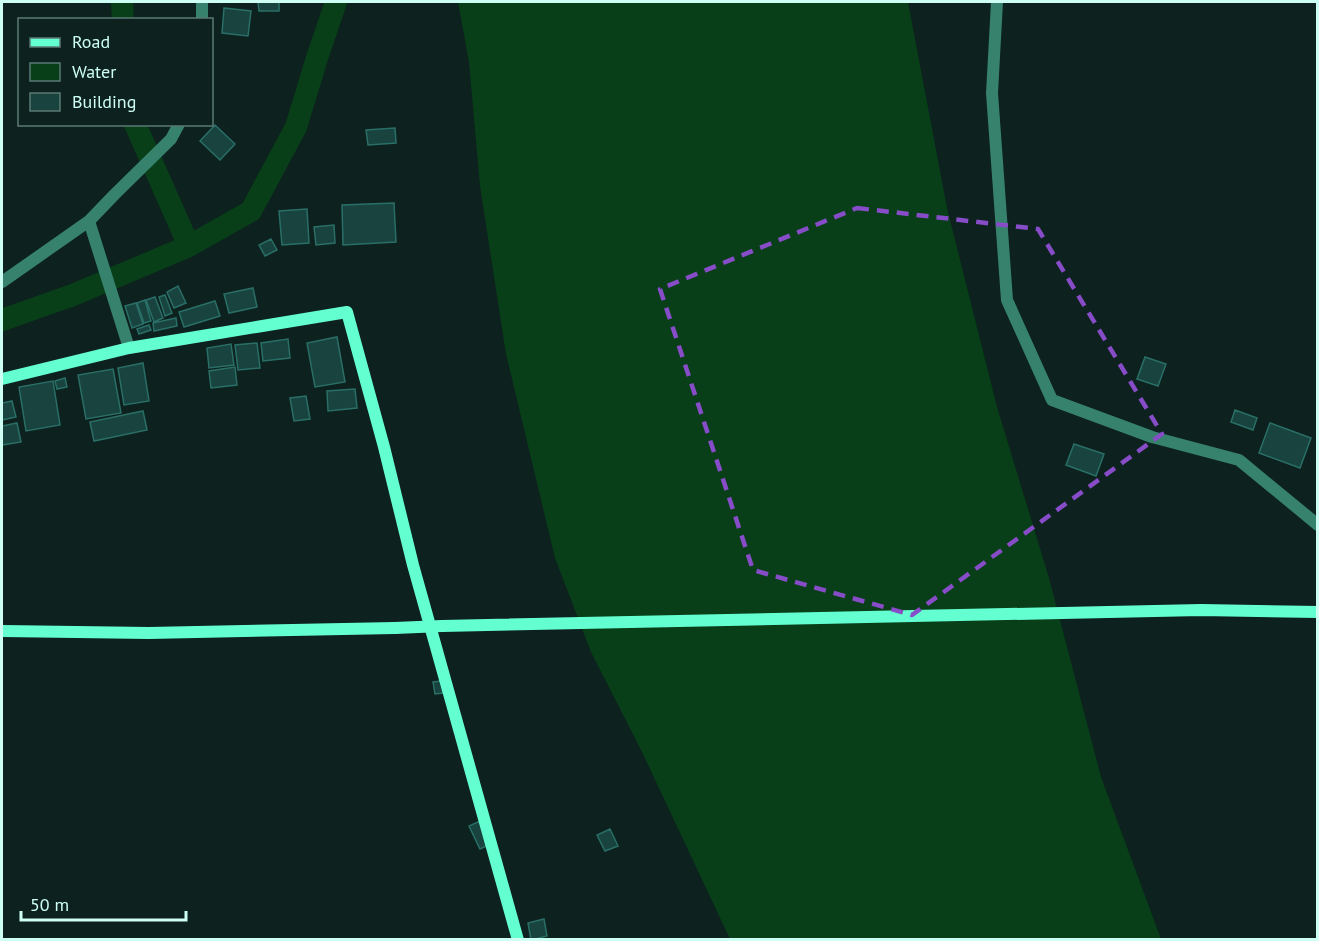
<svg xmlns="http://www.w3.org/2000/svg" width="1319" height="941" font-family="'PT Sans',sans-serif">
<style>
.water{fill:#083f19}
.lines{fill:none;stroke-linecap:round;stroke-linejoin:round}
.canal{stroke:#083f19;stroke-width:22}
.building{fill:#18433e;stroke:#2a6f67;stroke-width:1.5}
.minor{stroke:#37826c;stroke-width:12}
.secondary{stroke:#64ffd1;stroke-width:12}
.secondary-bridge{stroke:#64ffd1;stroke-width:12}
.marked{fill:none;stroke:#874cc7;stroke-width:4.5;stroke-dasharray:12 8;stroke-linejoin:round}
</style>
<rect width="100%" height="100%" fill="#0d211e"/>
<path class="water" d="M 458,2 L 908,2 L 947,208 L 997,407 L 1049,578 L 1101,777 L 1161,939 L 730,939 L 642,752 L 591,652 L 555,558 L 506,354 L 480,186 L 469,62 Z"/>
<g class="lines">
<path class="canal" d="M 122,2 L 123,20
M 135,124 L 189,246
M 2,320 L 73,295 L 189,246 L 251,211 L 296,127 L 317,58 L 336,2"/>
</g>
<path class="building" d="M 258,2 L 279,2 L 279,11 L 259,11 Z
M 224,8 L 251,11 L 248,36 L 222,33 Z
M 215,125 L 235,144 L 220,160 L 200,141 Z
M 395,128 L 396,143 L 368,145 L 366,130 Z
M 394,203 L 396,242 L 343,245 L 342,205 Z
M 307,209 L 309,243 L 282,245 L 279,211 Z
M 334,225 L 335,243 L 316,245 L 314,227 Z
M 271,239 L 277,250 L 265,256 L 259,245 Z
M 178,286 L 186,303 L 174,308 L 167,292 Z
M 253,288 L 257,307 L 229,313 L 224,294 Z
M 165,295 L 172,313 L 165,316 L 159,297 Z
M 155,297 L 163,318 L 154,322 L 146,300 Z
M 145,300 L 151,321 L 144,323 L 137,303 Z
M 215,301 L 220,316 L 184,327 L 179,312 Z
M 136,303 L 143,324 L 132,328 L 125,306 Z
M 176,318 L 177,326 L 154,331 L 153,323 Z
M 149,325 L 151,330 L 139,334 L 137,329 Z
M 337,337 L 345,382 L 315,387 L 307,343 Z
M 288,339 L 290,358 L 263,361 L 261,343 Z
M 257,343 L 260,368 L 238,370 L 235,345 Z
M 231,344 L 234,365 L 209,368 L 207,348 Z
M 1145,357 L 1166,364 L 1158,386 L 1137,379 Z
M 143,363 L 149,401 L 124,405 L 118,368 Z
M 235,367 L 237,385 L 211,388 L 209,371 Z
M 113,369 L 121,413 L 86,419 L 78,375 Z
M 65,378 L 67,387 L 57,389 L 55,381 Z
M 53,381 L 60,425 L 26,431 L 19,387 Z
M 355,389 L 357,408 L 328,411 L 327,391 Z
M 306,396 L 310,419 L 294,421 L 290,398 Z
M 12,401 L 16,417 L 2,420 L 2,403 Z
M 1235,410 L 1257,418 L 1253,430 L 1231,422 Z
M 143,411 L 147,430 L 94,441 L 90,422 Z
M 17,423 L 21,442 L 2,445 L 2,426 Z
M 1270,423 L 1311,438 L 1300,468 L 1259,453 Z
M 1074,444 L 1104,454 L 1096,476 L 1066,465 Z
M 441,681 L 443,693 L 435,694 L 433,682 Z
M 480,821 L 491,844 L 480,849 L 469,826 Z
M 610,829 L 618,846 L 605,851 L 597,835 Z
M 544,919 L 547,936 L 531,940 L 528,923 Z"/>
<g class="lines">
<path class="minor" d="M 997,2 L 992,93 L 1007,300 L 1052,400 L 1152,437 L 1239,460 L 1318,525
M 202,20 L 202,2
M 89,221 L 129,348
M 2,282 L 89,221 L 115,194 L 171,139 L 179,124"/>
<path class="secondary" d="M 2,379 L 129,348 L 347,312 L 384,447 L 413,565 L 518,940
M 442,626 L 1201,610 L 1318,612
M 2,631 L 149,633 L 395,628"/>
<path class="secondary-bridge" d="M 395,628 L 442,626"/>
</g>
<path class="marked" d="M 857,208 L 1038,229 L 1162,434 L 912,615 L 753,570 L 660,289 Z"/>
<rect width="1319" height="941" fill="none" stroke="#cdfff5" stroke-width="6"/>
<rect x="18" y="18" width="195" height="108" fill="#0d211e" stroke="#5a7a74" stroke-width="1.5"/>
<rect x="30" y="38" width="30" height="9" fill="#64ffd1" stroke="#5a7a74" stroke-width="1.5"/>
<text x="72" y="48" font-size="18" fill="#cdfff5">Road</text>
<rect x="30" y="63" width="30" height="18" fill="#083f19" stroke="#5a7a74" stroke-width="1.5"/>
<text x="72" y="78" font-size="18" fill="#cdfff5">Water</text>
<rect x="30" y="93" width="30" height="18" fill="#18433e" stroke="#5a7a74" stroke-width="1.5"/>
<text x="72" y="108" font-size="18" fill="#cdfff5">Building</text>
<path d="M21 911v9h165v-9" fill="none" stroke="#cdfff5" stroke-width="3"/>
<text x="30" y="911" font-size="18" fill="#cdfff5" stroke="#0d211e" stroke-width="4.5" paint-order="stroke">50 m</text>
</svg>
